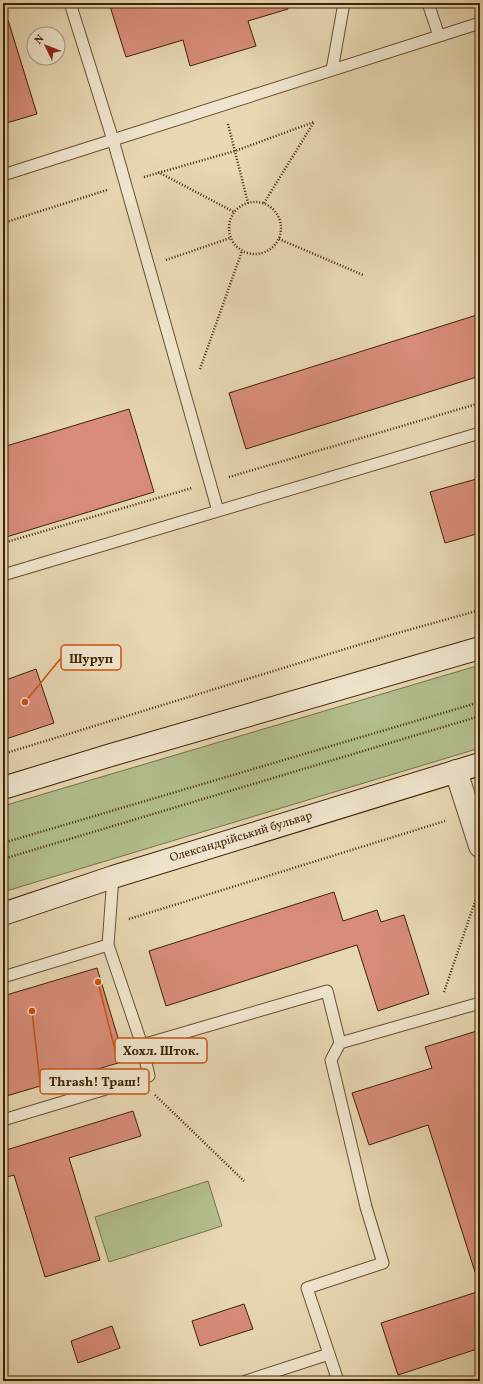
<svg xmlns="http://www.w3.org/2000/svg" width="483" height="1384" font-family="Vollkorn,serif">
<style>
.green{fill:#b3bf8e;stroke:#787148}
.building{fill:#d88c79;stroke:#3e2303}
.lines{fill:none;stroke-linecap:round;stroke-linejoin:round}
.lane-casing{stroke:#68502f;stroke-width:13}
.street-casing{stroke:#68502f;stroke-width:24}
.secondary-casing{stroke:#3e2303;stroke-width:24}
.path{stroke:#3e2303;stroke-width:2.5;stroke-dasharray:1 2;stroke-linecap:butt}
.lane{stroke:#efe5ce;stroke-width:11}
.street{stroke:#efe5ce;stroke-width:22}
.secondary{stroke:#efe5ce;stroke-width:22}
.labels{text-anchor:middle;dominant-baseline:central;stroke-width:4;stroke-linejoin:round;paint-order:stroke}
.street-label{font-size:12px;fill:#3e2303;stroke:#efe5ce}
.leader{fill:none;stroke:#ce510b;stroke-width:1.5}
.callout-dot{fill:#ce510b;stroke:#efe5ce;stroke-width:1.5}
.callout{fill:#efe5ce;stroke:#ce510b;stroke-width:1.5}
.callout-label{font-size:13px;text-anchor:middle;font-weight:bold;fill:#3e2303}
</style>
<rect width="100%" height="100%" fill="#e7d7b3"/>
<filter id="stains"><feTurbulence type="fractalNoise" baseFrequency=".005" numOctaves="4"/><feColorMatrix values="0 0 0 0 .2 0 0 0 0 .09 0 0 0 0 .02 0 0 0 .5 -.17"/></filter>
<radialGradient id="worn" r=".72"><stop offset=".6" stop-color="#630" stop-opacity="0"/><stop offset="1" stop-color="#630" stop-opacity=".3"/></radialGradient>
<path class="green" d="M 480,665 L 480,748 L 3,892 L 3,806 Z
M 208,1181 L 222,1226 L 109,1262 L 95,1217 Z"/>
<path class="building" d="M 109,3 L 287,3 L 288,9 L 248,21 L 256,46 L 190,66 L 183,40 L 126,57 Z
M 3,20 L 8,20 L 37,114 L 3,124 Z
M 480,314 L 480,376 L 246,449 L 229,393 Z
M 129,409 L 154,492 L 3,538 L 3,447 Z
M 480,478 L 480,533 L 445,543 L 430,492 Z
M 36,669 L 54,723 L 3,740 L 3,681 Z
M 334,892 L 343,921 L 377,910 L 381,922 L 404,915 L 429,994 L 378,1011 L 357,945 L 166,1006 L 149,951 Z
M 97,968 L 125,1061 L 3,1097 L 3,996 Z
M 480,1030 L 480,1271 L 475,1272 L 428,1125 L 369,1145 L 352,1093 L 432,1068 L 425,1047 Z
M 133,1111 L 141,1136 L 69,1158 L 100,1260 L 45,1277 L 14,1175 L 3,1178 L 3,1151 Z
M 480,1291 L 480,1348 L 398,1375 L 381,1323 Z
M 244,1304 L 253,1329 L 200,1346 L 192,1321 Z
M 112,1326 L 120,1348 L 78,1363 L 71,1341 Z"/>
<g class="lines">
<g class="lane-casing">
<path id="lane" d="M 70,3 L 113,140 L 218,511
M 428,3 L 439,36
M 332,70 L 344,3
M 3,175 L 480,23
M 3,575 L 480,433
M 108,945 L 142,1045
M 3,977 L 108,945 L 113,877
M 340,1043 L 480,1003
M 3,1120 L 149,1076 L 142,1045 L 327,991 L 340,1043 L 331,1060 L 366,1207 L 383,1263 L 307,1288 L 329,1354 L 246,1381
M 329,1354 L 338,1381"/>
</g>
<g class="street-casing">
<path id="street" d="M 456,771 L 480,846"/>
</g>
<g class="secondary-casing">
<path id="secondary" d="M 3,788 L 111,755 L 480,648
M 3,914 L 113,877 L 480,764"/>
</g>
<path class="path" d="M 228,124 L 248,203
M 158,172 L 234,212
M 144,177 L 235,151 L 314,122
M229 228a26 26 0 1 1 52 0a26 26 0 1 1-52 0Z
M 264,203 L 314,122
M 3,223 L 107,190
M 279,239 L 363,275
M 166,260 L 230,238
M 200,369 L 242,251
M 229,477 L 480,403
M 3,543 L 192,488
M 3,754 L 394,634 L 480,610
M 3,843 L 480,702
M 3,859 L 480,716
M 129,919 L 445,821
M 444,992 L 480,887
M 155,1095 L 244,1181"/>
<use href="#lane" class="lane"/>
<use href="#street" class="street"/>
<use href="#secondary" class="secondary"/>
</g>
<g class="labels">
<g class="street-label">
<text transform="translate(241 837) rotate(-17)">Олександрійський бульвар</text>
</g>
</g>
<path class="leader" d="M25 702L61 658M98 982L115 1050M32 1011L40 1082"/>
<g class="callout-dot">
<circle cx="25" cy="702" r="4"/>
<circle cx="98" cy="982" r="4"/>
<circle cx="32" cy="1011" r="4"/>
</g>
<g class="callout">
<rect x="61" y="645" width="60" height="25" rx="4"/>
<rect x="115" y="1038" width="92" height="25" rx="4"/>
<rect x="40" y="1069" width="109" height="25" rx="4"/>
</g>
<g class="callout-label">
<text x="91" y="663">Шуруп</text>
<text x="161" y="1055">Хохл. Шток.</text>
<text x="95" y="1086">Thrash! Траш!</text>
</g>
<rect width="483" height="1384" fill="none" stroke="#e7d7b3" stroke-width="16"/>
<rect x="4" y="4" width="475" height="1376" fill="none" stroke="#3e2303" stroke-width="2"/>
<rect x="8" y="8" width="467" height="1368" fill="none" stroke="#3e2303"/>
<g transform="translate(46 46) rotate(313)"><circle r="19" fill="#efe5ce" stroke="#a8977d"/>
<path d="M0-3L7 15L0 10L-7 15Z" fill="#8f2418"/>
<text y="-6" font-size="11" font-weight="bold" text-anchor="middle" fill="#3e2303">N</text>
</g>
<rect width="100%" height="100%" filter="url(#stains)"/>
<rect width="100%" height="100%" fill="url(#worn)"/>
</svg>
